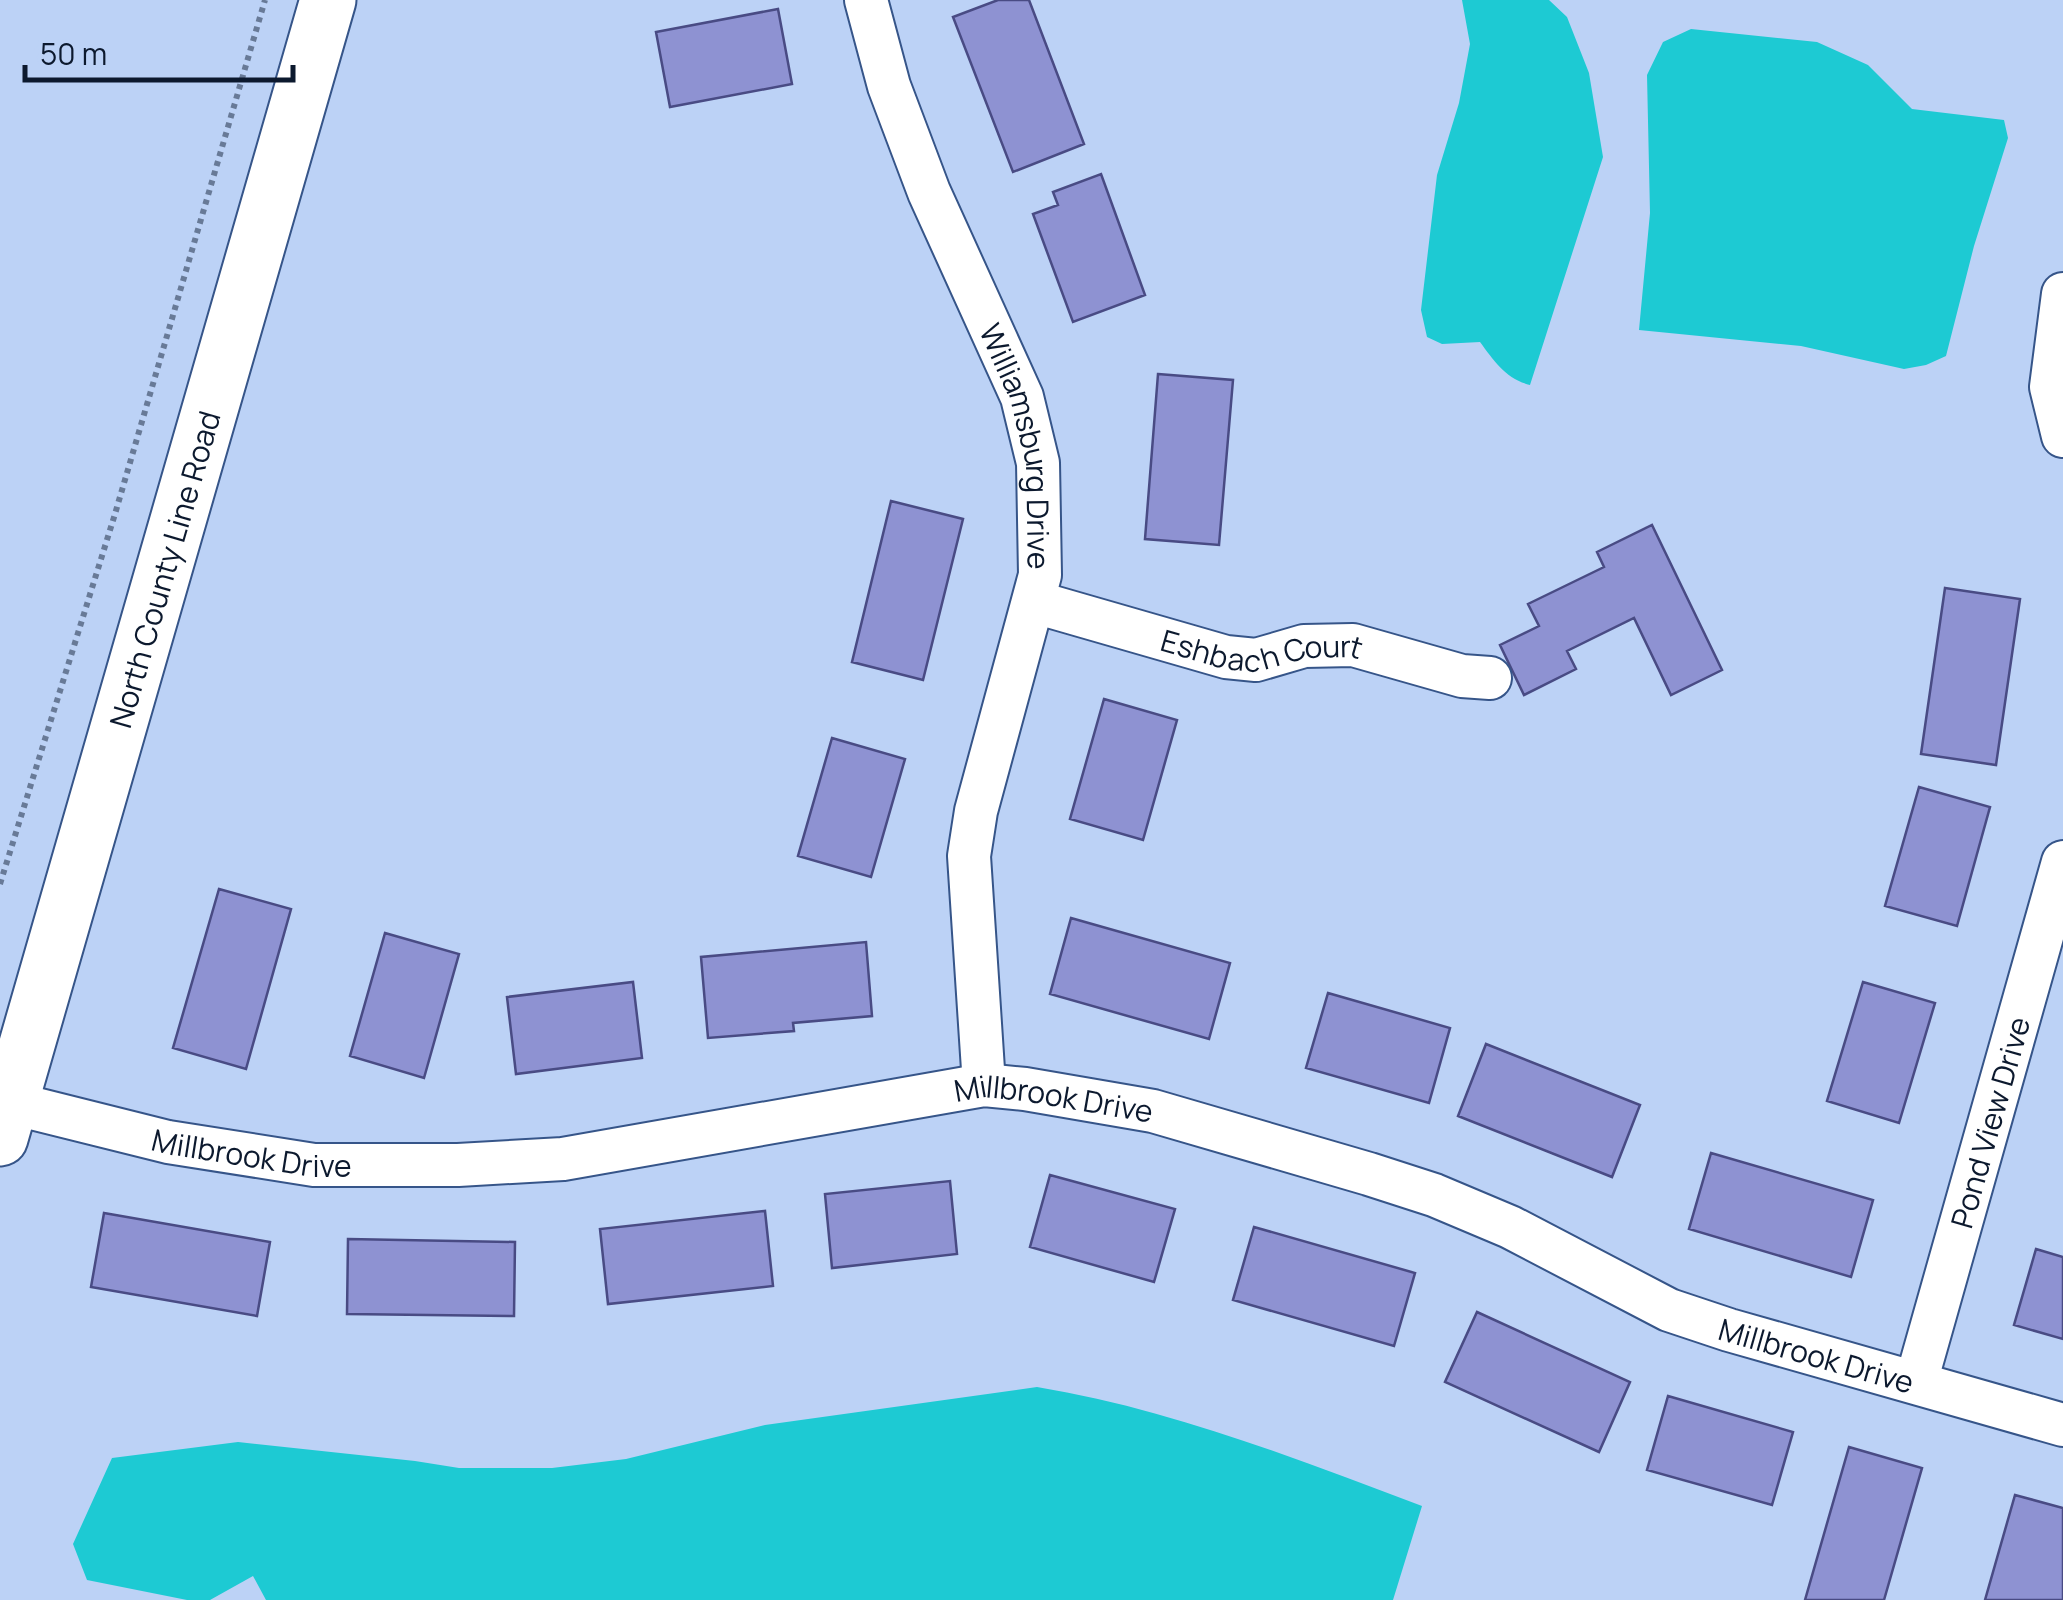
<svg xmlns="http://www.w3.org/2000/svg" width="2063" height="1600" font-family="Manrope,sans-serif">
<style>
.water{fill:#1dcad3}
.building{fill:#8e92d2;stroke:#494b84;stroke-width:2.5}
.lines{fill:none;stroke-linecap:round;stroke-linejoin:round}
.street-casing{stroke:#365589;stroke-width:46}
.secondary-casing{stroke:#365589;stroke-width:59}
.path{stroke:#687a97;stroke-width:6;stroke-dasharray:5 5;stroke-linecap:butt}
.street{stroke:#fff;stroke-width:42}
.secondary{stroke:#fff;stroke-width:55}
.labels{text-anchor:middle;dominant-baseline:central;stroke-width:8;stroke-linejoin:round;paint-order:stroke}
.street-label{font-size:30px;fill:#0c192e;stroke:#bcd2f6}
</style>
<rect width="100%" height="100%" fill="#bcd2f6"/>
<path class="water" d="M 1462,0 L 1549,0 L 1567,17 L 1589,73 L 1603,157 L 1530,385 C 1506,379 1494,361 1480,342 L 1442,344 L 1427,337 L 1421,310 L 1437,175 L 1459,103 L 1470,44 Z
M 1691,29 L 1817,42 L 1868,65 L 1912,109 L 2004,120 L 2008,138 L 1974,246 L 1946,356 L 1926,365 L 1904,369 L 1801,346 L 1639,330 L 1650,213 L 1647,75 L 1663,42 Z
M 1037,1387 C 1170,1409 1297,1459 1422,1506 L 1393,1600 L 266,1600 L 253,1576 L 210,1600 L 187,1600 L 87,1580 L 73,1544 L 112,1458 L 238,1442 L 415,1461 L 459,1468 L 552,1468 L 626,1459 L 765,1425 Z"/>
<path class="building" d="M 998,0 L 1029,0 L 1084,144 L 1013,172 L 953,17 Z
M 778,9 L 792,84 L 670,107 L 656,32 Z
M 1101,174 L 1145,295 L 1073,322 L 1033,214 L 1058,205 L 1053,192 Z
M 1158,374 L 1233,380 L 1219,545 L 1145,539 Z
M 891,501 L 963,519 L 923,680 L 852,662 Z
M 1652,525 L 1722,670 L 1671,695 L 1634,618 L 1567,651 L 1576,669 L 1524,695 L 1500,645 L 1539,626 L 1528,604 L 1604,567 L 1597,552 Z
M 1945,588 L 2020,599 L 1996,765 L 1921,754 Z
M 1104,699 L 1177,720 L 1143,840 L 1070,819 Z
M 832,738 L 905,759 L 871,877 L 798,856 Z
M 1919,787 L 1990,807 L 1957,926 L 1885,906 Z
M 219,889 L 291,909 L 246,1069 L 173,1048 Z
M 1071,918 L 1230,963 L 1209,1039 L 1050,994 Z
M 385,933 L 459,954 L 424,1078 L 350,1056 Z
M 866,942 L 872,1016 L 793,1023 L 794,1031 L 708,1038 L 701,957 Z
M 633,982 L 642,1058 L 516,1074 L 507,997 Z
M 1863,982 L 1935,1003 L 1899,1123 L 1827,1101 Z
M 1328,993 L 1450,1028 L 1429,1103 L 1306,1068 Z
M 1486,1044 L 1640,1105 L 1612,1177 L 1458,1116 Z
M 1711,1153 L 1873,1200 L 1851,1277 L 1689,1229 Z
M 1050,1175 L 1175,1209 L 1154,1282 L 1030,1247 Z
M 950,1181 L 957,1254 L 832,1268 L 825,1194 Z
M 765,1211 L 773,1286 L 608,1304 L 600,1229 Z
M 104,1213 L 270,1242 L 257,1316 L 91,1287 Z
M 1254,1227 L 1415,1273 L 1394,1346 L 1233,1300 Z
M 348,1239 L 515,1242 L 514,1316 L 347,1314 Z
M 2036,1249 L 2063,1257 L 2063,1339 L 2014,1325 Z
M 1477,1312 L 1630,1382 L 1599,1452 L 1445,1382 Z
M 1668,1396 L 1793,1432 L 1772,1505 L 1647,1470 Z
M 1849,1447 L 1922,1468 L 1884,1600 L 1805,1600 Z
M 2015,1495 L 2063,1508 L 2063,1600 L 1985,1600 Z"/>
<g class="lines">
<g class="street-casing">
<g id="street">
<path id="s1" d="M 866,0 L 889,86 L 929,192 L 1022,397 L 1038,463 L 1040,575 L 976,811 L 969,856 L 984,1085"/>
<path d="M 2063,294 L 2051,387 L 2063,436"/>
<path id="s2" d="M 1035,602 L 1226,657 L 1256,660 L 1304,646 L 1353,645 L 1462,676 L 1490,678"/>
<path id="s3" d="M 0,1100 L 168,1142 L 314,1165 L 458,1165 L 563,1159 L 984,1085 L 1025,1089 L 1153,1111 L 1369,1174 L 1434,1195 L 1510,1227 L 1669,1310 L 1729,1330 L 2063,1425"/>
<path id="s4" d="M 1916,1382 L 2063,862"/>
</g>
</g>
<g class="secondary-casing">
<g id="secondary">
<path id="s5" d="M 0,1138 L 328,0"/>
</g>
</g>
<path class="path" d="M 0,884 L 115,514 L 265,0"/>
<use href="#street" class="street"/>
<use href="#secondary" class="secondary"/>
</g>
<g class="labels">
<g class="street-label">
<text stroke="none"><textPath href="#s1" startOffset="475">Williamsburg Drive</textPath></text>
<text stroke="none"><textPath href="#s5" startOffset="592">North County Line Road</textPath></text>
<text stroke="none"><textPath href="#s2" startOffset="235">Eshbach Court</textPath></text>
<text stroke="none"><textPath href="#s3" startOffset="1068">Millbrook Drive</textPath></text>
<text stroke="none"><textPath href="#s4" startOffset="270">Pond View Drive</textPath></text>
<text stroke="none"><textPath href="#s3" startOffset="258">Millbrook Drive</textPath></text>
<text stroke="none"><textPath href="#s3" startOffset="1878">Millbrook Drive</textPath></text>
</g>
</g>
<path d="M25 65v15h268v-15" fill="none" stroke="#0c192e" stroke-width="5"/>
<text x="40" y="65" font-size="30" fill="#0c192e" stroke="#bcd2f6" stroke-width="8" paint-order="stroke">50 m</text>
</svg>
